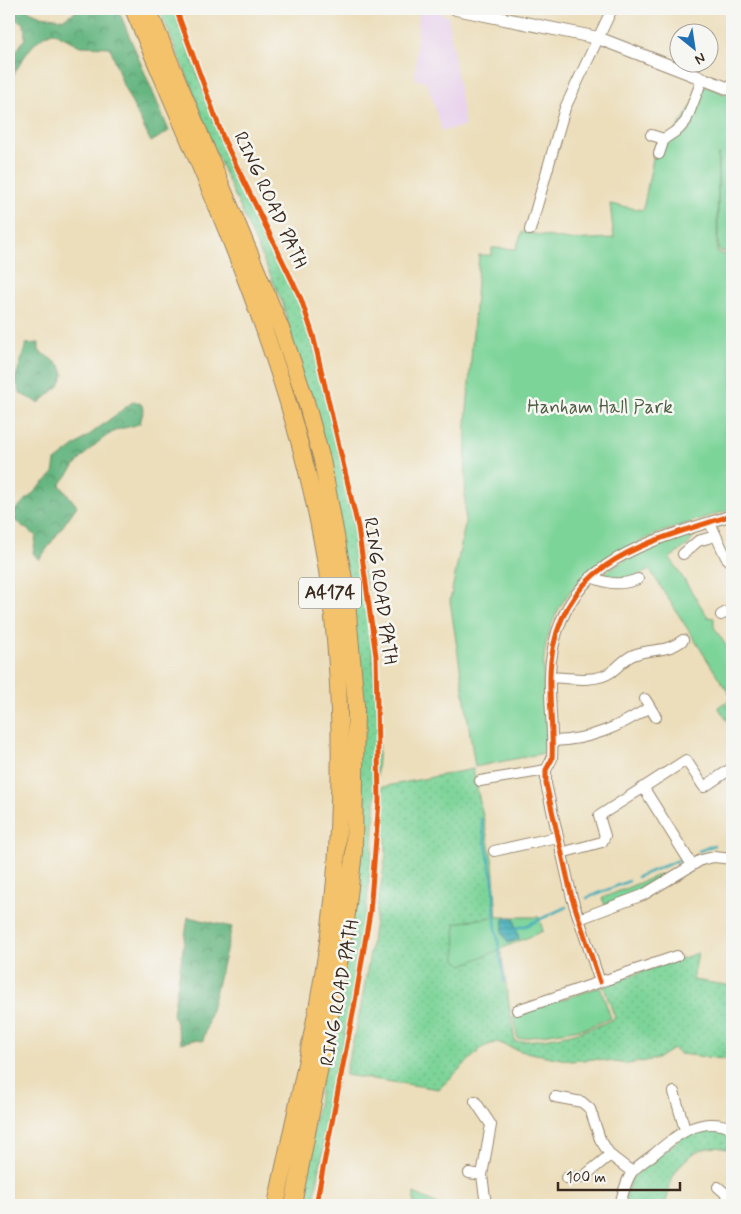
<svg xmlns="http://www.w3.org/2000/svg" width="741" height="1214" font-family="Mynerve,sans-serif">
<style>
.built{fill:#e9d2ed}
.grass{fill:url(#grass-dots);stroke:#5c7f5c}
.forest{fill:url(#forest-crowns);stroke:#507050}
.green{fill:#7dd499;stroke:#5c7f5c}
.water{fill:url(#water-rules);stroke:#3c6c6a}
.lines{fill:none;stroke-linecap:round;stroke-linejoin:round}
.stream{stroke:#3dadb7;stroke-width:2.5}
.minor-casing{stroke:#94846c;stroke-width:12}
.tertiary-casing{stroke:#94846c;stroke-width:14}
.trunk-casing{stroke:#94846c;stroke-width:18}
.minor{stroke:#fff;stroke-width:10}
.tertiary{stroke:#fff;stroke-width:12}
.trunk{stroke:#f4c26a;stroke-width:16}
.cycleway-casing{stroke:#f6f6f2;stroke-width:8}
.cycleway{stroke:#e8590c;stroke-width:5}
.labels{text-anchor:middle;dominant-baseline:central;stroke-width:5;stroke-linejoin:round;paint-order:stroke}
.shield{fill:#f6f6f2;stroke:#73675e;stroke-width:1}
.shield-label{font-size:18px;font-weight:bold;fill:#3b2a1e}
.street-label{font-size:19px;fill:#3b2a1e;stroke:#f6f6f2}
.park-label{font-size:19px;fill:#4f5d43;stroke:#f6f6f2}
</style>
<defs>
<pattern id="grass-dots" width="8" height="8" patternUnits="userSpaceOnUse" patternTransform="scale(1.25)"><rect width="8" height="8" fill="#7dd499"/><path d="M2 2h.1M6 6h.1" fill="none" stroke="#6db683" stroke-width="1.8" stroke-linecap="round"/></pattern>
<pattern id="forest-crowns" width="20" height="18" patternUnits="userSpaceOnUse" patternTransform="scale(1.25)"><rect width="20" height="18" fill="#66b681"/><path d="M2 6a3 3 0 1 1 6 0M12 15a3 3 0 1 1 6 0" fill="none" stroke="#559469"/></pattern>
<pattern id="water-rules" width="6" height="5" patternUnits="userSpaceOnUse" patternTransform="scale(1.25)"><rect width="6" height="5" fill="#3dadb7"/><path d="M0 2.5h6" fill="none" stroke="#348d94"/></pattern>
</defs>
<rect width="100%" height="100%" fill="#f6f6f2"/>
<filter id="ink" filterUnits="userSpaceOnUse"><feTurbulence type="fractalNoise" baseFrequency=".02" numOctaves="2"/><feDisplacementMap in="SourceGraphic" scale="10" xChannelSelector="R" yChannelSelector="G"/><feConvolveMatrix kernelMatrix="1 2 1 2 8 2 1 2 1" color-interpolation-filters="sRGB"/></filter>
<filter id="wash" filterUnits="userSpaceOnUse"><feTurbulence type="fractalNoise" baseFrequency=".0096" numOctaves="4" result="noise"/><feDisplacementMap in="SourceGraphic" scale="20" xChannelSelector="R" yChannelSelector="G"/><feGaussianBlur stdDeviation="1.12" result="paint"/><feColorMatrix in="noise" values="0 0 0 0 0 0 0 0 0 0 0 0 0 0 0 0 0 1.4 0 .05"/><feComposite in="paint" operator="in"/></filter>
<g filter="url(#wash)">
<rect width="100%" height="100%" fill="#ecdebb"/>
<path class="built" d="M 419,9 L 439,9 L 443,15 L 448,16 L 465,126 L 442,131 L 427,82 L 415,79 Z"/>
<path class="grass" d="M 159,9 L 174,9 L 221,141 L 296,297 L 300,300 L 324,386 L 345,477 L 369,604 L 379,739 L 373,844 L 364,930 L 313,1205 L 298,1205 L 318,1105 L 363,712 L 292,340 L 283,304 L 207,133 L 191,85 Z
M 732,698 L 732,728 L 718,707 Z
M 473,769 L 493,863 L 498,933 L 515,1042 C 550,1039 584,1034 615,1018 L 603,985 L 698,953 L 693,980 L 732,986 L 732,1060 L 680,1054 L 673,1049 L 657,1059 L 628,1064 L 594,1059 L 572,1061 L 520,1051 L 497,1042 L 483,1047 L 439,1089 L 345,1075 L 361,1007 L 386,855 L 382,787 Z
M 711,1127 L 732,1131 L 732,1151 C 707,1140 683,1155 672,1179 C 669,1187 668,1197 665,1205 L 623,1205 L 630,1181 L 635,1175 L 687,1133 Z"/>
<path class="forest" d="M 9,9 L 25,9 L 41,16 L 63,19 L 80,9 L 118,9 L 169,131 L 151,142 L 123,85 L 110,47 L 80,46 L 53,32 C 32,38 20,65 9,82 L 9,63 L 25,38 L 24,23 L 9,17 Z
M 39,343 L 39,351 L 60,365 L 64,374 L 59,386 L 39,403 L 21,394 L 15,380 L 26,344 Z
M 134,401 L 141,404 L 144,409 L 140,423 C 131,428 122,427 115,431 C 92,443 75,465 60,485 L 77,506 L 39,560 L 33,553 L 36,536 L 9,516 L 53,474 L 55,461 Z
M 188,917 L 232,927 L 203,1041 L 194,1040 L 181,1043 L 173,1013 Z"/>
<path class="green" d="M 705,86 L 732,97 L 732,254 L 718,250 L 718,154 L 717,252 L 732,257 L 732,509 C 656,534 562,555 545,649 C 540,681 547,719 549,752 L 475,767 L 450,601 L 465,524 L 466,424 L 479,255 L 492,255 L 492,248 L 516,249 L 522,232 L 569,240 L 614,238 L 610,204 L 643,210 L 656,143 L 674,133 Z
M 696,533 L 688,545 L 670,558 L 708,617 L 714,618 L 714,627 L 732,655 L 732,691 L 729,694 L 650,570 L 626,580 L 603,577 L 603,574 C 631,553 663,544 696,533 Z
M 661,874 L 664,880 L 605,905 L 602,898 Z
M 492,917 L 539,917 L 543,931 L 463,965 L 456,960 L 455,923 Z
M 600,987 L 611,1018 L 586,1028 L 518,1039 L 513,1016 Z
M 414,1193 L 436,1203 L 438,1205 L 414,1205 Z"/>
<path class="water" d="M 509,917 L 514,918 L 519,939 L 508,943 L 502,932 L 504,919 Z"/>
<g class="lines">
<path class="stream" d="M 481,819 L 494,886 L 495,921 L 504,981
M 699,851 L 714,845
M 637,877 L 684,858
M 587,898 L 629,881
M 517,928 L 528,925 L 566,907"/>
</g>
</g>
<g filter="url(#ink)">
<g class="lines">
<g class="minor-casing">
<path id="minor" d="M 651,135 L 664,139 L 679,129 L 686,121 L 702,80
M 659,154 L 664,139
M 530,230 L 565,108 L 612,9
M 710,523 L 726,557 L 732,563
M 683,554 L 698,541 L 715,536
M 591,577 C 609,584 620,586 638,579
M 721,615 L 732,609
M 550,677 C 569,678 596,683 611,672 C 620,666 625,657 636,654 C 654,648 666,653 683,640
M 645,699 L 656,717
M 553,741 C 590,740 619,727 650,707
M 480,781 L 546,770
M 643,787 L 692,865
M 494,851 L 557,837
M 561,853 L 602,842 L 605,836 L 599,816 L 686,760 L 704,787 L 732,768
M 579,919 L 643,895 L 701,860 L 714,857 L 732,859
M 600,982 L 572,898 L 546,784 L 546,770 L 552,759 C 554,727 547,693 551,661 C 563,558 650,542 732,515
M 517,1010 L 677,956
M 674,1092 L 685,1130
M 555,1097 L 582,1102 L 590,1109 L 600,1139 L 610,1155 L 632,1172
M 475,1101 L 491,1125 L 482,1175 L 486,1205
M 469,1173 L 482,1175
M 566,1178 L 583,1177 L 610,1155
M 718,1187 L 732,1199
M 620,1205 C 623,1194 625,1182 632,1172 C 637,1166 646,1160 653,1155 C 676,1135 700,1115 732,1128"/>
</g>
<g class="tertiary-casing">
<path id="tertiary" d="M 456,9 L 598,38 L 732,90"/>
</g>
<g class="trunk-casing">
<path id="trunk" d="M 133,9 C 210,191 297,374 327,571 C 341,664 342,757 337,850 C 331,970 300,1088 276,1205
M 148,9 L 282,331 L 305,398 L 322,460 L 346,590 L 356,705 L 354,851 L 346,922 L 331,1010 L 293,1205"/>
</g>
<use href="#minor" class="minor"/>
<use href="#tertiary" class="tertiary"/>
<use href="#trunk" class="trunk"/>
<g class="cycleway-casing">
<path id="cycleway" d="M 176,9 L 224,140 L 301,299 L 313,335 L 358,527 L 376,656 L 379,801 L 370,912 L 354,1008 L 316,1205
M 600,982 L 572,898 L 546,784 L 546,770 L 552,759 C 554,727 547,693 551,661 C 563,558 650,542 732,515"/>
</g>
<use href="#cycleway" class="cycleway"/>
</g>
</g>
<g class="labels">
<rect class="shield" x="299" y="577.5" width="62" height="31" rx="4"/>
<g class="shield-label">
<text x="330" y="593">A4174</text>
</g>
<g class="street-label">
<text transform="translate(270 200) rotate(65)">RING ROAD PATH</text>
<text transform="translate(380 591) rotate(82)">RING ROAD PATH</text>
<text transform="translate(340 993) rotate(-80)">RING ROAD PATH</text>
</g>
<g class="park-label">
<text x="600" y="407">Hanham Hall Park</text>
</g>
</g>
<rect width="741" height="1214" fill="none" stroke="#f6f6f2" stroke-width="30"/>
<g transform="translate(694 48) rotate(150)"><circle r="24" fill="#f6f6f2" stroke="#aba49d"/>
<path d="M0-4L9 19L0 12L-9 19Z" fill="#1f6fb2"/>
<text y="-8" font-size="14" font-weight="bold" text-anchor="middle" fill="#3b2a1e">N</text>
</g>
<path d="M558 1182v8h122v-8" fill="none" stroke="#3b2a1e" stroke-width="2.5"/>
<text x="566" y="1182" font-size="15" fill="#3b2a1e" stroke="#f6f6f2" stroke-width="4" paint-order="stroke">100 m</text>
</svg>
